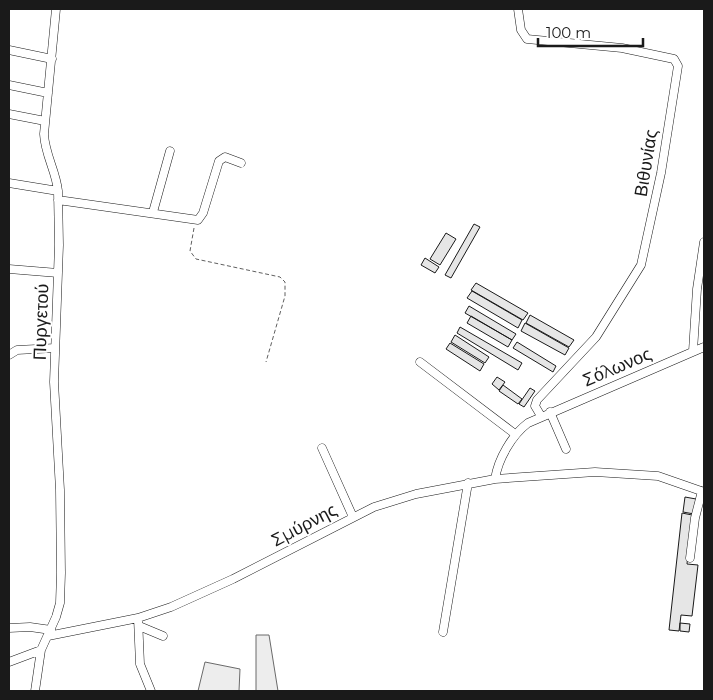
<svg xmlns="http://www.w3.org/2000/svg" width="713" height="700" font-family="Montserrat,sans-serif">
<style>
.built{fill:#ededed;stroke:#6a6a6a}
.building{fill:#e6e6e6;stroke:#1a1a1a}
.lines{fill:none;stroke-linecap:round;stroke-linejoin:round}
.minor-casing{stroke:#1a1a1a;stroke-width:9}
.path{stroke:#5f5f5f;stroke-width:1;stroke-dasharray:4 2.5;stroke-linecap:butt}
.minor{stroke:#fff;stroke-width:8}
.labels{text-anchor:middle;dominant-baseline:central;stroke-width:4;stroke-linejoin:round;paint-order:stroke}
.street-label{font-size:18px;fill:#1a1a1a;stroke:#fff}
</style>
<rect width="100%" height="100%" fill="#fff"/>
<path class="built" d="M 256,635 L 269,635 L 278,691 L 256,691 Z
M 205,662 L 240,669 L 239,691 L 198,691 Z"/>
<path class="building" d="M 474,224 L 480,227 L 451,278 L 445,275 Z
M 446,233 L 456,239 L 440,265 L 430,259 Z
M 425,258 L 439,267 L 435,273 L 421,265 Z
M 476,283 L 528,313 L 523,320 L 471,290 Z
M 472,291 L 522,320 L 518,328 L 467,298 Z
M 469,306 L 516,334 L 512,340 L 465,313 Z
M 530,315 L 574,340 L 569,347 L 526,323 Z
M 471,316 L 512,340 L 508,347 L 467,323 Z
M 525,323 L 569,348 L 565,355 L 521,331 Z
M 460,327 L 522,363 L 518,370 L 457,333 Z
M 455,335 L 489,357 L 485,363 L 451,342 Z
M 517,342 L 556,366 L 553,372 L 513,348 Z
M 450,343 L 484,364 L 480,371 L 446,349 Z
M 497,377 L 505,382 L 499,390 L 492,384 Z
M 503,385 L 522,399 L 518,404 L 499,391 Z
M 530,388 L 535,391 L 524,407 L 519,404 Z
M 685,497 L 696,499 L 694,514 L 683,512 Z
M 682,513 L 692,515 L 687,564 L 698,565 L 692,616 L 681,615 L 679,631 L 669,630 Z
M 680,623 L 690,624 L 689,632 L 680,631 Z"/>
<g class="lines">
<g class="minor-casing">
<path id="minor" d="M 518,9 L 521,30 L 527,39 L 622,48 L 674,59 L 678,66 L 661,173 L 641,265 L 596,337 L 537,400 L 535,406 L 541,416
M 9,50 L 52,59
M 9,85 L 48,93
M 9,114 L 45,121
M 9,183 L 58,191
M 58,200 L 198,220 L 203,213 L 219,161 L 225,157 L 241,163
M 153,212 L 170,151
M 9,269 L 58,273
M 693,351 L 697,289 L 704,242
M 9,355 L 17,350 L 55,348
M 420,362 L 515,434
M 550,412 L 566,449
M 322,448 L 353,517
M 495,479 C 498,459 512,435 528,423 L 704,347
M 690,558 L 695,518 L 702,491
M 138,618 L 140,664 L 151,691
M 139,626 L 163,636
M 9,628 L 30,627 L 51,630
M 443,632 L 468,483
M 48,636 L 138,618 L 171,607 L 233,579 L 374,507 L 416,494 L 495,479 L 595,472 L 658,476 L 704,492
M 9,662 L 41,650
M 35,691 L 41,650 L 56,617 L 60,603 L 61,573 L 60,490 L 54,382 L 59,245 L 58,191 C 56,171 45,155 44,134 L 56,9"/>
</g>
<path class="path" d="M 194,228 L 190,251 L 196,259 L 280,277 L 285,282 L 285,296 L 266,362"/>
<use href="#minor" class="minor"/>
</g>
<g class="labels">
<g class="street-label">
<text transform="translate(646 163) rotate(-81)">Βιθυνίας</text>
<text transform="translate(41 322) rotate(-88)">Πυργετού</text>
<text transform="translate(617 367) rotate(-23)">Σόλωνος</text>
<text transform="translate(304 525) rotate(-28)">Σμύρνης</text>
</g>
</g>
<rect width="713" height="700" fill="none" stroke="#1a1a1a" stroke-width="20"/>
<path d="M538 38v8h105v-8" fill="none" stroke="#1a1a1a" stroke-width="2.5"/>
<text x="546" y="38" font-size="15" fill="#1a1a1a" stroke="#ffffff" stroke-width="4" paint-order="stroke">100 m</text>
</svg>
